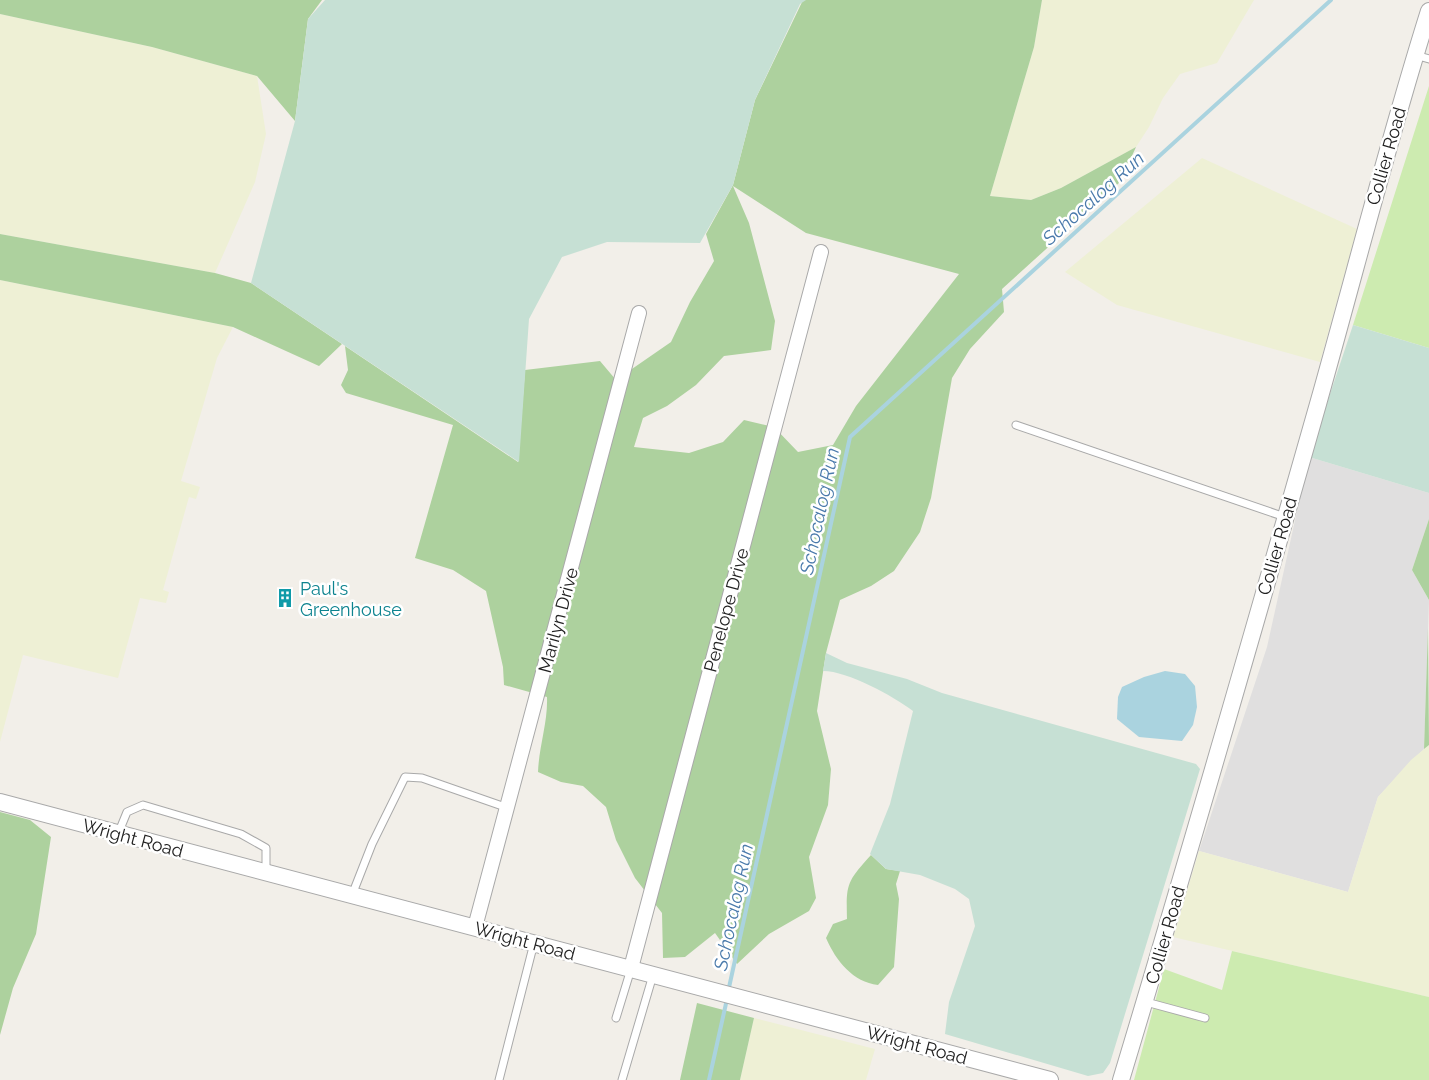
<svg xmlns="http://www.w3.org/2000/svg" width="1429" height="1080" font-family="Raleway,sans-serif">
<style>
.residential{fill:#e0dfdf}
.farmland{fill:#eef0d5}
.grass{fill:#cdebb0}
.forest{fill:#add19e;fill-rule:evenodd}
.wetland{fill:#c6e0d4}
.water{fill:#aad3df}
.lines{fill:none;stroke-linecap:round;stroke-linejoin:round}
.stream{stroke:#aad3df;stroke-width:4}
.service-casing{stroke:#a9a9a9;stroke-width:9}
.minor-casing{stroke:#a9a9a9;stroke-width:16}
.tertiary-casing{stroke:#a9a9a9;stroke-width:18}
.service{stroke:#fff;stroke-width:7}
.minor{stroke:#fff;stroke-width:14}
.tertiary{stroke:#fff;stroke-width:16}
.labels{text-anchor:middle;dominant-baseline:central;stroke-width:5;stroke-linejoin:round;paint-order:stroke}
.street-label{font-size:18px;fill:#222;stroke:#fff}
.culture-label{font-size:18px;fill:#0d838f;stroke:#fff;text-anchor:start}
.water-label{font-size:19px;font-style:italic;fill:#4a7aab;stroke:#fff}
</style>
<rect width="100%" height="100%" fill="#f2efe9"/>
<path class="residential" d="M 1309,457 L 1429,493 L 1429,519 L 1412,570 L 1429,600 L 1424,749 L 1378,797 L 1348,892 L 1199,851 L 1267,647 Z"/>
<path class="farmland" d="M 1042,0 L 1254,0 L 1217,63 L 1180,74 L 1163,98 L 1149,127 L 1136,147 L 1061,188 L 1031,200 L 990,196 L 1034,47 Z
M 0,14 L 152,47 L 257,76 L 266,134 L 255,182 L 215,273 L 0,234 Z
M 1202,158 L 1357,229 L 1320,362 L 1117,305 L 1065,272 Z
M 0,280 L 233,327 L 217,358 L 181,481 L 200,487 L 196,499 L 189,497 L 163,590 L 169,592 L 166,603 L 140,598 L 118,678 L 23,655 L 0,742 Z
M 1429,745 L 1429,997 L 1173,937 L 1199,851 L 1348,892 L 1378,797 L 1411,760 Z
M 754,1018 L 875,1049 L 866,1080 L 740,1080 Z"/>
<path class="grass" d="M 1429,86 L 1429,348 L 1353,325 Z
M 1232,951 L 1429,997 L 1429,1080 L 1134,1080 L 1164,969 L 1222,990 Z"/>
<path class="forest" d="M 0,0 L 322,0 L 308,19 L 295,121 L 257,76 L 152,47 L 0,14 Z
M 803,0 L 1042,0 L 1034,47 L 990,196 L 1031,200 L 1061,188 L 1136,147 L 1120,182 L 1002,289 L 1004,312 L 970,349 L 952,378 L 931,498 L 920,532 L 894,571 L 871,586 L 840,600 L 826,653 L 817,711 L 831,769 L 828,805 L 809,857 L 816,898 L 809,911 L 769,934 L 737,964 L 715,933 L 685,957 L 663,958 L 662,913 L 635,878 L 616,840 L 606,807 L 583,786 L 561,782 L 538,772 C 539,746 548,722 547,697 L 504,685 L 503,667 L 486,591 L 453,570 L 415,558 L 453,425 L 346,393 L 341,385 L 348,370 L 345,346 L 518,462 L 525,370 L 600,361 L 616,380 L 671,342 L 690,302 L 714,261 L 706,234 L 733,185 L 755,100 ZM 733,186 L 806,233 L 959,274 L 856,406 L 833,445 L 798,452 L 774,427 L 744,420 L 723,442 L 689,453 L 634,447 L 643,418 L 667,406 L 696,385 L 724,356 L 771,350 L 775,321 L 749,223 Z
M 0,234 L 215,273 L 251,283 L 342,344 L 319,366 L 233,327 L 0,280 Z
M 1429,519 L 1429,600 L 1412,570 Z
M 1428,628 L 1429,745 L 1424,749 Z
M 0,812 L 30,820 L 51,837 L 36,934 L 13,988 L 0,1035 Z
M 871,855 L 886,869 L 900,871 L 896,884 L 899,899 L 894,967 L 878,985 C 853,982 836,961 826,938 L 833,924 L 847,919 C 846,883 847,882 871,855 Z
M 697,1003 L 754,1018 L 740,1080 L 680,1080 Z"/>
<path class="wetland" d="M 325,0 L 806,0 L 800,4 L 755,100 L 733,185 L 700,243 L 607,242 L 562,257 L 529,319 L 519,462 L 251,283 L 295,121 L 308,19 Z
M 1353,325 L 1429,348 L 1429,493 L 1309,457 Z
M 826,653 L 847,663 L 907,679 L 942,693 L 1196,764 L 1200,769 L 1110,1063 L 1103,1073 L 1088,1076 L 945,1034 L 949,1002 L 975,926 L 969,899 L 955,889 L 920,875 L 886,869 L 870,854 L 890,804 L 913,711 C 893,696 848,671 823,671 Z"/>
<path class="water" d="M 1165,671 L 1185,674 L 1195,686 L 1197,707 L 1193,725 L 1182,741 L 1139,737 L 1117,719 L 1118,697 L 1122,687 L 1144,677 Z"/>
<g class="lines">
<path class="stream" d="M 728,992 L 850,437 L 1331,0
M 709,1080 L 727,999"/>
<g class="service-casing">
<path id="service" d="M 1415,55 L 1429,59
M 1016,425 L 1285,517
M 118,834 L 127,812 L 143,805 L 241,834 L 266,848 L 266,873
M 352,895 L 372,844 L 405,777 L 422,778 L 508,808
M 1146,1002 L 1205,1018
M 616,1018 L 631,969
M 499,1080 L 534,943
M 622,1080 L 653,975"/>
</g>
<g class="minor-casing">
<path id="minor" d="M 475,927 L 639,313
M 631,968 L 821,252"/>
</g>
<g class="tertiary-casing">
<path id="tertiary" d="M 0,802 L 1050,1080
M 1121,1080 C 1189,855 1254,629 1318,404 C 1355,273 1388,141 1429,11"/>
</g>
<use href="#service" class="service"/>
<use href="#minor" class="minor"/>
<use href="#tertiary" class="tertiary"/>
</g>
<defs>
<g id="building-bare" transform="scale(1.5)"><path d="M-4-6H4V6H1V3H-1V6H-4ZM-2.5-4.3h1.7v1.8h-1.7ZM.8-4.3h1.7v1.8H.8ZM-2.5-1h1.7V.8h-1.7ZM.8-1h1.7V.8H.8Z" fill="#0f9aa8" stroke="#fff" stroke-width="2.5" paint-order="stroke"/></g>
</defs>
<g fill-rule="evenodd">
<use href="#building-bare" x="285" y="598"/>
</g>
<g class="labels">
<g class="street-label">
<text transform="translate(1386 156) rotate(-74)">Collier Road</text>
<text transform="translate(1277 546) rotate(-74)">Collier Road</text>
<text transform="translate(726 610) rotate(-75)">Penelope Drive</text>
<text transform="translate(558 620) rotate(-75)">Marilyn Drive</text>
<text transform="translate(133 838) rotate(15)">Wright Road</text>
<text transform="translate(1165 935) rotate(-74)">Collier Road</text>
<text transform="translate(525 941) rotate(15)">Wright Road</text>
<text transform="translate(917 1045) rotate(15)">Wright Road</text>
</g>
<g class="culture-label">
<text x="300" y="588">Paul's<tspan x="300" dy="21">Greenhouse</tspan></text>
</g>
<g class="water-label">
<text transform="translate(1093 198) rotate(-42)">Schocalog Run</text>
<text transform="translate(819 511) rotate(-78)">Schocalog Run</text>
<text transform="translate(733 907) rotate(-78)">Schocalog Run</text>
</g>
</g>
</svg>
